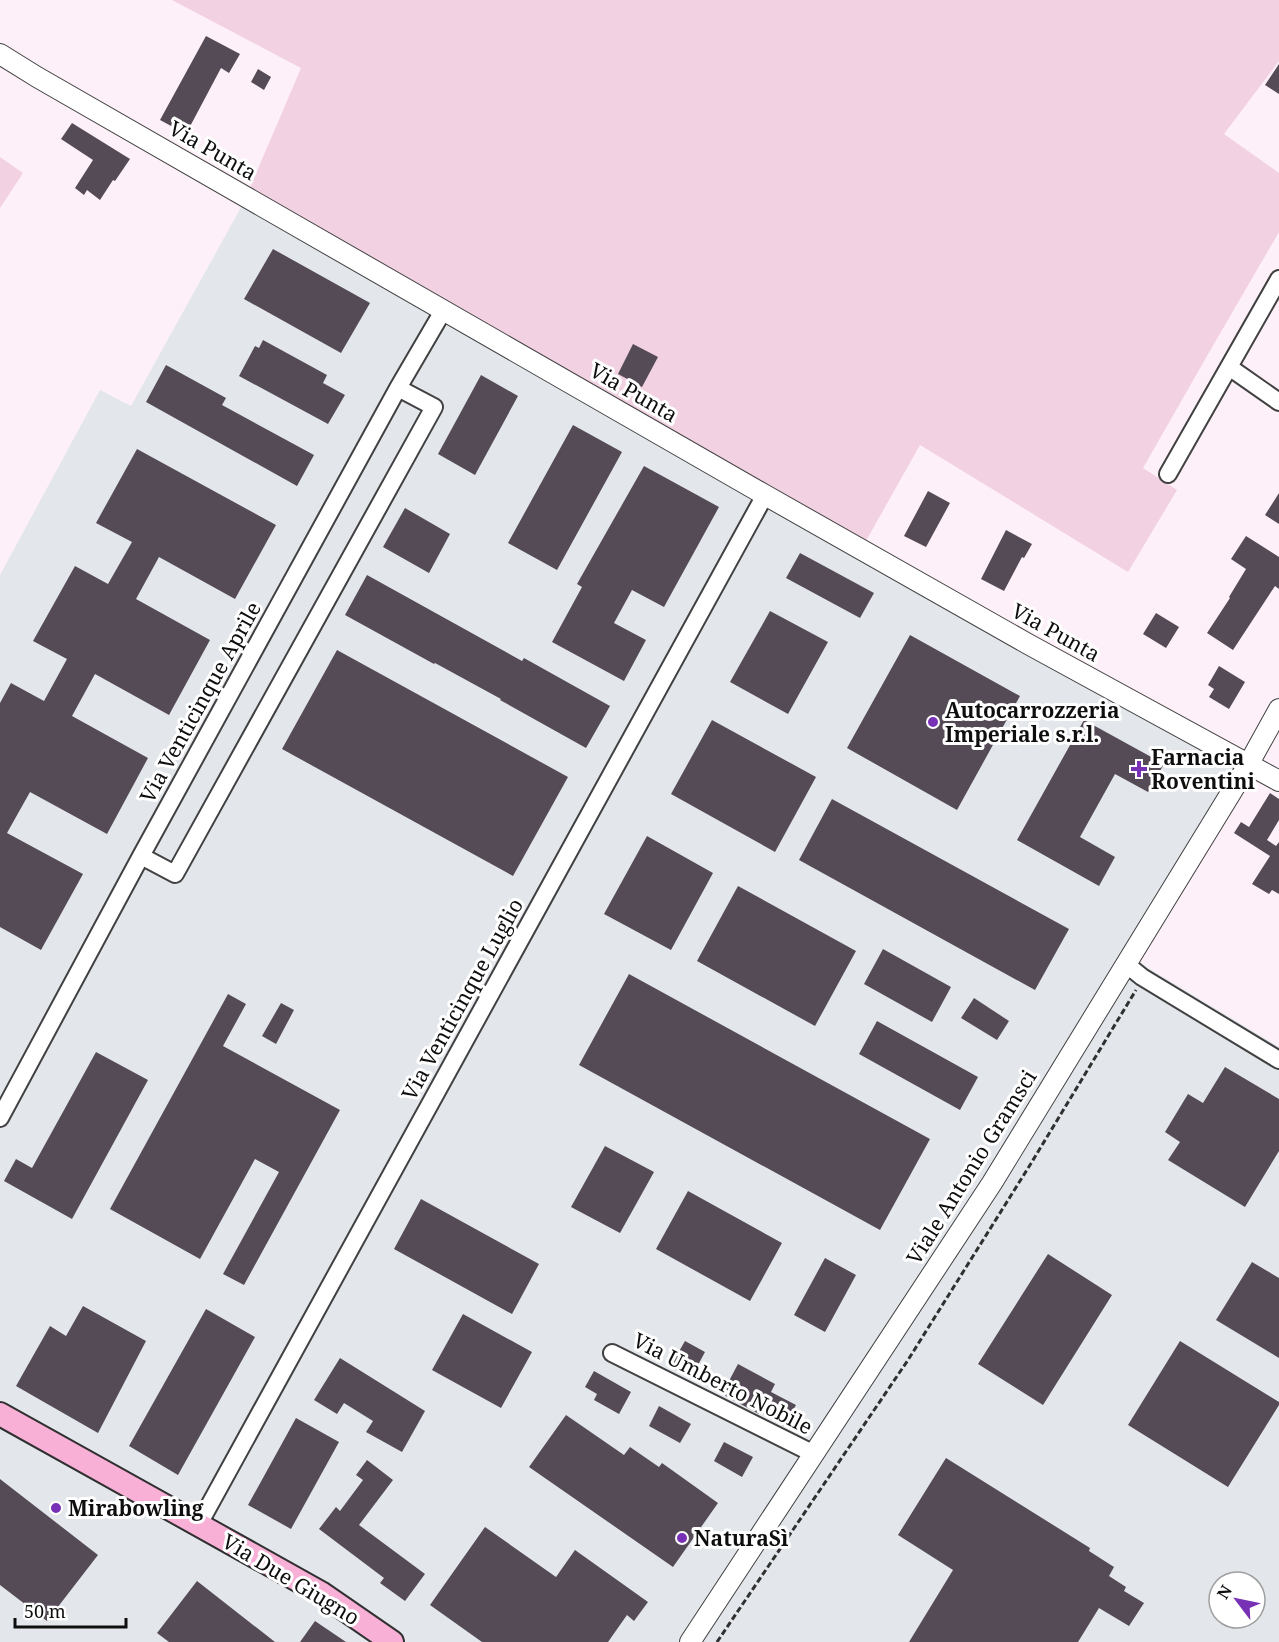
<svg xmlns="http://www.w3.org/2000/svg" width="1279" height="1642" font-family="'Noto Serif',serif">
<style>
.industrial{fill:#e3e7ec;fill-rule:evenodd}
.farmland{fill:#f2d1e2}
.building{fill:#554b56}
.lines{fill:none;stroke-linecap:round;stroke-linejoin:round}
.minor-casing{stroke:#414141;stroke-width:20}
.tertiary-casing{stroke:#414141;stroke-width:22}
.secondary-casing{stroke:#303030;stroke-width:26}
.path{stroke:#303030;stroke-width:3;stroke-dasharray:6 3;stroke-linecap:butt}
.minor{stroke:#fff;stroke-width:16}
.tertiary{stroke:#fff;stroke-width:20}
.secondary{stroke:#f9b0d6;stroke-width:22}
.poi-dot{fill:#7830b4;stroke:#fff;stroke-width:2}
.labels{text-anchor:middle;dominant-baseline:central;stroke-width:6;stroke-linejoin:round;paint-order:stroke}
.street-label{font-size:21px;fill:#0e0e0e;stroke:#fff}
.poi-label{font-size:21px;font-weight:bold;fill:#0e0e0e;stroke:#fff;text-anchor:start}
</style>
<rect width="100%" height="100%" fill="#fef0f8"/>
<path class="industrial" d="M 245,200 L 1239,766 L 1130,957 L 1279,1047 L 1279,1642 L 0,1642 L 0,575 L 100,390 L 131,406 ZM 1219,1582 L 1255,1582 L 1255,1618 L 1219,1618 Z"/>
<path class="farmland" d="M 172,0 L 1279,0 L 1279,61 L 1224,134 L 1279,173 L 1279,232 L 1207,356 L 1143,468 L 1177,490 L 1128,572 L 920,445 L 862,548 L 246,197 L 301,68 Z
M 0,157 L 23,173 L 0,208 Z"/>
<path class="building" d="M 206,36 L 240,54 L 229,73 L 221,68 L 186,134 L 160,120 Z
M 1279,64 L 1279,94 L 1265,85 Z
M 258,69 L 271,77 L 264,90 L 251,82 Z
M 72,123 L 130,159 L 115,181 L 113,180 L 100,200 L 87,190 L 84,195 L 75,188 L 93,160 L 61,139 Z
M 273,249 L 370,303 L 341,353 L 244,299 Z
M 263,340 L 327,375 L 323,383 L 345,395 L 328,424 L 239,376 L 255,346 L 259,348 Z
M 633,344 L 658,357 L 642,387 L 618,374 Z
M 166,365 L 226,398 L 222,405 L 314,455 L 297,486 L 146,402 Z
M 481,375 L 518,396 L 475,475 L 438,454 Z
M 573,425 L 622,452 L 557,570 L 508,543 Z
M 137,449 L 276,525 L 235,599 L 159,557 L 136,599 L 210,640 L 169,715 L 95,674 L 72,716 L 148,758 L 107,834 L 30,792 L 7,833 L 83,874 L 41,950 L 0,927 L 0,703 L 11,683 L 44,701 L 67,659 L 33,641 L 75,566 L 108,584 L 132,542 L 96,523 Z
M 644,466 L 719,507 L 664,607 L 632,590 L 614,623 L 646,640 L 624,681 L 552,642 L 582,587 L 577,584 Z
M 928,491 L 950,503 L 926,547 L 904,536 Z
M 1279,493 L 1279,524 L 1265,515 Z
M 405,508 L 450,534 L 429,573 L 383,547 Z
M 1006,530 L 1032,544 L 1024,558 L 1022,557 L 1004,591 L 981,579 Z
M 1246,536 L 1279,557 L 1279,589 L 1275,586 L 1233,650 L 1207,633 L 1230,598 L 1229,597 L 1246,569 L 1231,559 Z
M 800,553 L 874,593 L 860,618 L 786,578 Z
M 367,575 L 522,661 L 524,658 L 610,706 L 586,748 L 500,700 L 501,699 L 435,663 L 434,664 L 345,615 Z
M 770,611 L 828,642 L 788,714 L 730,682 Z
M 1156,613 L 1179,627 L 1166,648 L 1143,634 Z
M 910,635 L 1020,696 L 957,810 L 847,748 Z
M 337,650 L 568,777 L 513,876 L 282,749 Z
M 1219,666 L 1245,682 L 1229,709 L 1209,697 L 1214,689 L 1208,685 Z
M 712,720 L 816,777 L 775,852 L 671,794 Z
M 1084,720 L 1164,764 L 1148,792 L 1115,774 L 1080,837 L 1115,857 L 1099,886 L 1017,840 Z
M 1270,793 L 1279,799 L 1279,820 L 1267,840 L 1276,846 L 1279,842 L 1279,894 L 1272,890 L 1269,894 L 1252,884 L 1270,856 L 1234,833 L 1241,822 L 1249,827 Z
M 832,799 L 1069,929 L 1035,990 L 799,860 Z
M 647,836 L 713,873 L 671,950 L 604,914 Z
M 738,886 L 856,951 L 815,1026 L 697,961 Z
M 883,949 L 951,987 L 932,1022 L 864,984 Z
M 629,974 L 930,1139 L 880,1230 L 579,1065 Z
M 228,994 L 246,1004 L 223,1046 L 340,1110 L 244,1285 L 223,1274 L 279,1172 L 255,1159 L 200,1259 L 110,1209 Z
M 974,998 L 1009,1021 L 997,1040 L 961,1018 Z
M 281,1003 L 294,1010 L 276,1044 L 262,1036 Z
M 877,1021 L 978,1077 L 960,1110 L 859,1054 Z
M 96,1052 L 148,1080 L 72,1219 L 4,1181 L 16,1159 L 32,1168 Z
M 1225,1067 L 1279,1099 L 1279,1151 L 1245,1207 L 1168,1160 L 1180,1142 L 1165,1132 L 1188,1094 L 1203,1103 Z
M 605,1146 L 654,1172 L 620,1233 L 571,1207 Z
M 688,1191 L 782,1243 L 750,1301 L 656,1249 Z
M 421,1199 L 539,1264 L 512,1314 L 394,1249 Z
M 1048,1254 L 1112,1295 L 1043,1405 L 978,1364 Z
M 825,1258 L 856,1275 L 825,1332 L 794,1315 Z
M 1252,1262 L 1279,1278 L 1279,1358 L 1216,1320 Z
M 83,1306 L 146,1341 L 98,1433 L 16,1386 L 50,1326 L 66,1336 Z
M 206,1309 L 255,1337 L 178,1475 L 129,1446 Z
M 463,1314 L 532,1352 L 501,1408 L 432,1370 Z
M 685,1341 L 705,1352 L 691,1378 L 670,1367 Z
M 1180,1341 L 1279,1402 L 1279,1405 L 1228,1487 L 1128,1425 Z
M 340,1358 L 425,1411 L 402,1452 L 366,1432 L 373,1421 L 344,1403 L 337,1414 L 314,1400 Z
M 738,1364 L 775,1384 L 771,1392 L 796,1405 L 784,1426 L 760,1412 L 759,1414 L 722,1394 Z
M 594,1371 L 631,1392 L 619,1414 L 594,1400 L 597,1394 L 585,1387 Z
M 659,1406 L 691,1424 L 680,1443 L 649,1426 Z
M 566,1415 L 624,1455 L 630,1447 L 659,1467 L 662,1463 L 718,1503 L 673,1567 L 529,1467 Z
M 296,1418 L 339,1442 L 291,1529 L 248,1505 Z
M 724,1442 L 753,1457 L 742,1477 L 714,1461 Z
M 946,1458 L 1090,1548 L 1089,1551 L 1114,1567 L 1109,1576 L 1126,1587 L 1124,1591 L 1144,1603 L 1129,1626 L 1099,1608 L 1078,1642 L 909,1642 L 953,1570 L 898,1535 Z
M 367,1460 L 393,1480 L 359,1525 L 425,1574 L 405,1601 L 380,1583 L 384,1578 L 319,1529 L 336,1507 L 340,1511 L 363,1480 L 356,1475 Z
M 0,1479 L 98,1555 L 47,1621 L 0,1585 Z
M 485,1527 L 556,1577 L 575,1550 L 648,1602 L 634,1621 L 627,1615 L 608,1642 L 482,1642 L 430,1605 Z
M 197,1581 L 275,1642 L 169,1642 L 157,1633 Z
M 315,1621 L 346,1642 L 300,1642 Z"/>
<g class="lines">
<g class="minor-casing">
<path id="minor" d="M 1229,367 L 1279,402
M 1168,474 L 1279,279
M 141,856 L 175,874 L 434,407 L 398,388
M 1126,964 L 1142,977 L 1279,1060
M 0,1118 L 141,856 L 398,388 L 443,311
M 612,1353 L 814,1454
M 199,1524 L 765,495"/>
</g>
<g class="tertiary-casing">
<path id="tertiary" d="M 0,54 L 37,77 L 765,495 L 1028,644 L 1279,781
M 690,1642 L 992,1183 L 1248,765 L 1279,709"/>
</g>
<g class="secondary-casing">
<path id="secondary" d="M 0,1414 L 321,1593 L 392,1642"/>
</g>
<path class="path" d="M 717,1642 L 908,1360 L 1030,1165 L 1136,990"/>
<use href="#minor" class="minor"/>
<use href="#tertiary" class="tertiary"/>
<use href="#secondary" class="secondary"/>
</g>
<g class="poi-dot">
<circle cx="933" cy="722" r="6"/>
<path d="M1136 760h6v6h6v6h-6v6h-6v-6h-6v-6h6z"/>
<circle cx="56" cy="1508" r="6"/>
<circle cx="682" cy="1538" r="6"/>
</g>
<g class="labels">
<g class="street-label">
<text transform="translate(213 150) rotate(30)">Via Punta</text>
<text transform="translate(634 392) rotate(30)">Via Punta</text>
<text transform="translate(1056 632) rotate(29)">Via Punta</text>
<text transform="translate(200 702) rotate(-61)">Via Venticinque Aprile</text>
<text transform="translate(462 999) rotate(-61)">Via Venticinque Luglio</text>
<text transform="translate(971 1167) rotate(-58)">Viale Antonio Gramsci</text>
<text transform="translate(723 1383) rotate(27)">Via Umberto Nobile</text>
<text transform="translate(291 1579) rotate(31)">Via Due Giugno</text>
</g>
<g class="poi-label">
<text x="945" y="710">Autocarrozzeria<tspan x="945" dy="24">Imperiale s.r.l.</tspan></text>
<text x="1151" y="757">Farnacia<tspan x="1151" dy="24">Roventini</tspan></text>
<text x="68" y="1508">Mirabowling</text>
<text x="694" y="1538">NaturaSì</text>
</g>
</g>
<g transform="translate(1237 1600) rotate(302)"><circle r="28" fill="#ffffff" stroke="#9f9f9f" stroke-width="1.5"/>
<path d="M0-4.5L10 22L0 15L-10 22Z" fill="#7830b4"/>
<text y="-9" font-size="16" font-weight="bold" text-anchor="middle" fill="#0e0e0e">N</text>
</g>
<path d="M15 1618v9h111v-9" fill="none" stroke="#0e0e0e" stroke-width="3"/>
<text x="24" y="1618" font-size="18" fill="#0e0e0e" stroke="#ffffff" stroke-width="4.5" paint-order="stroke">50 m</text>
</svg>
